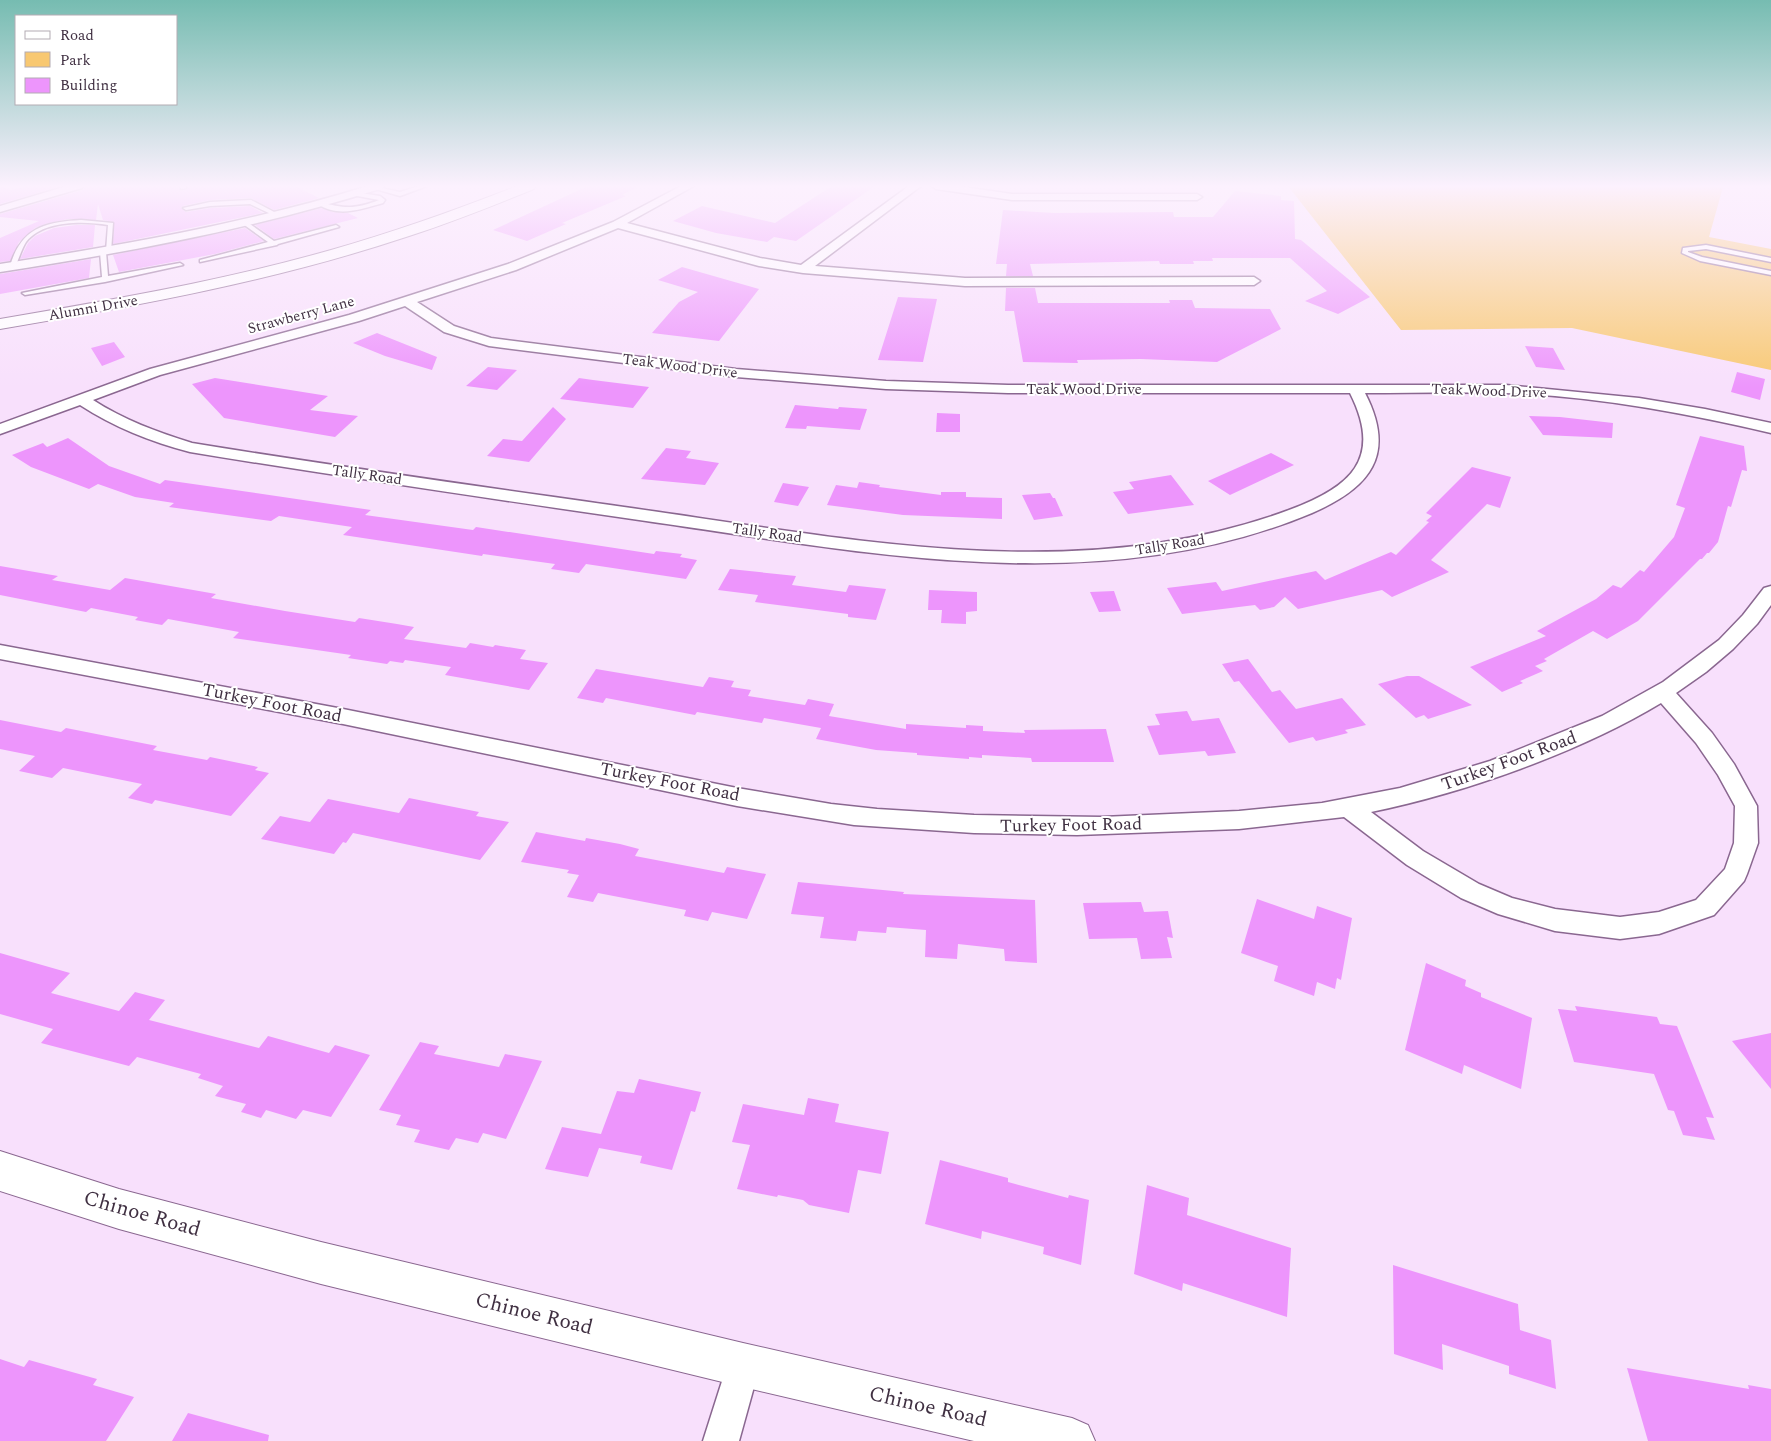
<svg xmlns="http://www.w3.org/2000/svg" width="1771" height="1441" font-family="Spectral,serif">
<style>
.green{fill:#f8c871}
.building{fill:#ed95fc}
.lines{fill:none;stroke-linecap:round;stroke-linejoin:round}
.lane-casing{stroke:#8a6790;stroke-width:3}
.street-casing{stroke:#8a6790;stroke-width:3}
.secondary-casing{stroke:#8a6790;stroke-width:2}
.lane{fill:#fff;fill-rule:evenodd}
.street{fill:#fff;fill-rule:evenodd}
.secondary{fill:#fff;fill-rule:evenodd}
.labels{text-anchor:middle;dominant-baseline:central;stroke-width:4;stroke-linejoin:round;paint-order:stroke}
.far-street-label{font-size:15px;fill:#403042;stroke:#fff}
.street-label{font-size:18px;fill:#403042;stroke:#fff}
.near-street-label{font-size:21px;fill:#403042;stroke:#fff}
</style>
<rect width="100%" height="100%" fill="#f8e0fc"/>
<path class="green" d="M 1288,186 L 1723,187 L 1709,237 L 1771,249 L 1771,370 L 1572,328 L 1401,330 Z"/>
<path class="building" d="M 0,186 L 11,190 L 27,186 L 61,186 L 0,204 Z
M 85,186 L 178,186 L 181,191 L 187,189 L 188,186 L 295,186 L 319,198 L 274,210 L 251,198 L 210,200 L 183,206 L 181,208 L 186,212 L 210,208 L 250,206 L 263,213 L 113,244 L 114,222 L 103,220 L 98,204 L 96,220 L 68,219 L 45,224 L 35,228 L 19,242 L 10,261 L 0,262 L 0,238 L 39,221 L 0,217 L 0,214 L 83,190 Z
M 588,186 L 639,186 L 622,195 L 626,196 L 562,223 L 566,224 L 527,241 L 493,230 Z
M 832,186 L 875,186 L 796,241 L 774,237 L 767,242 L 716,233 L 673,221 L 702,206 L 775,223 Z
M 1235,191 L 1281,196 L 1281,200 L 1294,201 L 1295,239 L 1301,240 L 1370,297 L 1338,314 L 1305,301 L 1327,291 L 1290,258 L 1212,258 L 1213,261 L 1193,261 L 1194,264 L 1160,264 L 1159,261 L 1030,264 L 1033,276 L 1006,276 L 1007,264 L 996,264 L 1003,210 L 1054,213 L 1173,212 L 1174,217 L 1213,217 Z
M 322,208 L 333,212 L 348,213 L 358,218 L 274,239 L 255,225 Z
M 76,225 L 95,225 L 93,247 L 20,259 L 28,243 L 35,236 L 54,228 Z
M 245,228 L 264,241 L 215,254 L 119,272 L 113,255 Z
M 91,259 L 89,278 L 0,294 L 0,274 Z
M 682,267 L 759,289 L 719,341 L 652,333 L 679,302 L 698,292 L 658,280 Z
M 1006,288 L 1035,288 L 1038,303 L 1170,303 L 1169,300 L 1192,300 L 1195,308 L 1270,309 L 1281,329 L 1217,362 L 1141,359 L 1077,360 L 1078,363 L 1023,362 L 1014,311 L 1005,311 Z
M 898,297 L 937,299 L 923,362 L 878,360 Z
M 377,333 L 437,357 L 432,370 L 385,356 L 353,343 Z
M 114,342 L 125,357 L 102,366 L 91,348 Z
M 1525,346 L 1553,348 L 1565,370 L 1536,367 Z
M 488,367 L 517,370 L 497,390 L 466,386 Z
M 1737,372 L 1765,379 L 1760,400 L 1731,392 Z
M 215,378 L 328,396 L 310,410 L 358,416 L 335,437 L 224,418 L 192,384 Z
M 579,378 L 593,380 L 649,387 L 633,408 L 560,399 Z
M 795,405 L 838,409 L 839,407 L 867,409 L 860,430 L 807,426 L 806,429 L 785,428 Z
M 553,407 L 566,419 L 529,462 L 487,456 L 503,439 L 522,441 Z
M 937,413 L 960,414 L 960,432 L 936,432 Z
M 1529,416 L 1560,417 L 1613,423 L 1612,438 L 1543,435 Z
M 1700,436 L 1744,446 L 1747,471 L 1742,470 L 1731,507 L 1728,506 L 1718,542 L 1709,553 L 1707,553 L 1702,559 L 1700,559 L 1638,621 L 1607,639 L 1593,631 L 1544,659 L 1547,661 L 1535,666 L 1543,671 L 1520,681 L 1523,683 L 1502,692 L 1470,667 L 1546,636 L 1537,631 L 1596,599 L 1613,585 L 1621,588 L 1640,570 L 1644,572 L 1674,537 L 1685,508 L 1676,505 Z
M 68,438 L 109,466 L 160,484 L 165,480 L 235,490 L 371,510 L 365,515 L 473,530 L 476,527 L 654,554 L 656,551 L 682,554 L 680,557 L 697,560 L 686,579 L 586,564 L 579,573 L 551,569 L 555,564 L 483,554 L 482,556 L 343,535 L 352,527 L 279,516 L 271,521 L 169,507 L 174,503 L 135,497 L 98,484 L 89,489 L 31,467 L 12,455 L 43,443 L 47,447 Z
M 666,448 L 691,451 L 686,458 L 719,463 L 705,485 L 641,479 Z
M 1271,453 L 1294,465 L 1230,495 L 1208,481 Z
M 1472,467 L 1511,477 L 1500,508 L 1487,504 L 1431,560 L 1449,572 L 1392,597 L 1382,590 L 1298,609 L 1285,597 L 1274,607 L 1260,610 L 1255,605 L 1182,614 L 1167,588 L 1216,582 L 1222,591 L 1316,571 L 1325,580 L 1391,552 L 1396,555 L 1429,522 L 1426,521 L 1432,516 L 1426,513 Z
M 1171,475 L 1194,505 L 1128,514 L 1113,492 L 1134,489 L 1129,482 Z
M 859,482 L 880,485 L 879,487 L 941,495 L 941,492 L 966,492 L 966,497 L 1002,498 L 1002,519 L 903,515 L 827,505 L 836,485 L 857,488 Z
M 783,483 L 809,487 L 798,506 L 774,502 Z
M 1050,493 L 1053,498 L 1055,498 L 1063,516 L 1034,520 L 1022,495 Z
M 0,566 L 58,576 L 52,580 L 110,590 L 125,578 L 216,594 L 211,598 L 285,611 L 355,622 L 359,618 L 397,624 L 414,627 L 404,639 L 466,648 L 470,643 L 493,647 L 495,645 L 526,650 L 520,659 L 548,663 L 529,690 L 445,675 L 451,667 L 405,660 L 403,663 L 390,661 L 387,664 L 348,658 L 351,655 L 233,638 L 239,632 L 168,619 L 162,625 L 135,620 L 138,617 L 91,608 L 86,612 L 0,595 Z
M 730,569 L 796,576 L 792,585 L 846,592 L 849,585 L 886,589 L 876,620 L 848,617 L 848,614 L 755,602 L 758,595 L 718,590 Z
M 929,590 L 977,592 L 977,611 L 966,612 L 966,624 L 941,623 L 942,610 L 928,610 Z
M 1114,591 L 1121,611 L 1099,612 L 1090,592 Z
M 1248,659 L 1272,692 L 1280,690 L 1296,709 L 1342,698 L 1366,725 L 1345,730 L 1348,733 L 1316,741 L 1313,737 L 1289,743 L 1239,681 L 1234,682 L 1222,664 Z
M 596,669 L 703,687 L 709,677 L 734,681 L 731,687 L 751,690 L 748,696 L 805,705 L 808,699 L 834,704 L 829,716 L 906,729 L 906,724 L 966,728 L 966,725 L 983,726 L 983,731 L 1025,733 L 1024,730 L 1106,729 L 1114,762 L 1032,762 L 1031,758 L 982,755 L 982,758 L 969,757 L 969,759 L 917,755 L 917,753 L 876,750 L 816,739 L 821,728 L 764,718 L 762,723 L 697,712 L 695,715 L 606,698 L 603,703 L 577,698 Z
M 1407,676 L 1419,676 L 1472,705 L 1428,719 L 1424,715 L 1416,718 L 1378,684 Z
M 1187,711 L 1192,721 L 1219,718 L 1236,753 L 1208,756 L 1205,751 L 1159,755 L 1147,726 L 1160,725 L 1155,714 Z
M 0,720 L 61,732 L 66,728 L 157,746 L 153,750 L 207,760 L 210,757 L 258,767 L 255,770 L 269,773 L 231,816 L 155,800 L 152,804 L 128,798 L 142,784 L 63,768 L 52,778 L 19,771 L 35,756 L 0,749 Z
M 409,798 L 479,812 L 476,816 L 509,822 L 480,860 L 353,833 L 346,843 L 343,842 L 334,854 L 261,839 L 280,816 L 310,822 L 328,799 L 399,813 Z
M 536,832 L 585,841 L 586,838 L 620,844 L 639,849 L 635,856 L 724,873 L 727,867 L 766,874 L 747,919 L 712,912 L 708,921 L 684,916 L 686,910 L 598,893 L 593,902 L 567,897 L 579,875 L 567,873 L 569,870 L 521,862 Z
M 798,882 L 904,892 L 903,894 L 1035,900 L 1037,963 L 1005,961 L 1004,949 L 958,944 L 957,959 L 925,957 L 926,930 L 887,927 L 886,933 L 858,931 L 856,941 L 820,938 L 824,917 L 791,914 Z
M 1257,899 L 1314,919 L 1317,906 L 1352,918 L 1341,980 L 1337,978 L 1335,989 L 1317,982 L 1314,996 L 1274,981 L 1278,966 L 1241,953 Z
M 1141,902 L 1144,912 L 1168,911 L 1173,938 L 1167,937 L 1172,958 L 1141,959 L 1137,938 L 1089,939 L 1083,903 Z
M 0,953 L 70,973 L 51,993 L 119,1011 L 135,992 L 165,1000 L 149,1020 L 259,1048 L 268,1036 L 329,1053 L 335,1045 L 370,1055 L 331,1117 L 303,1110 L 296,1119 L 266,1110 L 261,1118 L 241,1112 L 246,1104 L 215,1096 L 223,1086 L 198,1078 L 201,1074 L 137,1057 L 129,1066 L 41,1043 L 53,1029 L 0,1014 Z
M 1426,963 L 1466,980 L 1465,986 L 1481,993 L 1481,997 L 1532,1018 L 1521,1089 L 1464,1065 L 1462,1074 L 1405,1050 Z
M 1575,1006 L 1657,1017 L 1660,1024 L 1677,1026 L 1714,1118 L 1706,1117 L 1715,1140 L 1683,1135 L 1674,1111 L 1668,1110 L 1654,1074 L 1574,1062 L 1558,1009 L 1577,1011 Z
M 1771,1033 L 1771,1089 L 1732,1041 Z
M 420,1042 L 439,1046 L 434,1054 L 499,1067 L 505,1054 L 542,1061 L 506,1139 L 483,1133 L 478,1143 L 456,1138 L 449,1150 L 414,1142 L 420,1130 L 396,1125 L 401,1115 L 379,1110 Z
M 639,1079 L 701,1092 L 695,1112 L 691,1111 L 672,1170 L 640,1163 L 642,1156 L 599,1148 L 588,1177 L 545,1169 L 562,1127 L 601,1134 L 617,1091 L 634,1093 Z
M 808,1098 L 839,1104 L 835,1122 L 889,1132 L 881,1174 L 858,1170 L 849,1213 L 809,1205 L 803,1200 L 778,1195 L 777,1197 L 737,1189 L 750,1145 L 732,1142 L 743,1104 L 804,1115 Z
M 940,1160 L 1008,1178 L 1008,1182 L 1068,1198 L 1069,1195 L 1089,1200 L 1081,1265 L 1043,1254 L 1044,1247 L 982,1231 L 981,1239 L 925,1224 Z
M 1147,1185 L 1189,1198 L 1187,1215 L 1291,1248 L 1287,1317 L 1183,1283 L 1182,1291 L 1134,1274 Z
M 1393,1265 L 1518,1304 L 1520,1330 L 1551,1340 L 1556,1389 L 1509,1374 L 1509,1366 L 1442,1344 L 1443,1370 L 1394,1354 Z
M 0,1359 L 24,1367 L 29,1360 L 97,1379 L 93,1385 L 134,1397 L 106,1441 L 0,1441 Z
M 1627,1368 L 1749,1389 L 1748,1385 L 1771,1389 L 1771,1441 L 1648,1441 Z
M 188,1413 L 269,1435 L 268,1441 L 172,1441 Z"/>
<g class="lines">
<g class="lane-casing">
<path id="lane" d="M 180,186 L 186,186 L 186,188 L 181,189 Z
M 372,186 L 400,192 L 419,186 L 427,186 L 400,196 L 372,188 Z
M 354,192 L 380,196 L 385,200 L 383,203 C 362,209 338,218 318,204 L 321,202 C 344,209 357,209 379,200 L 352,195 Z
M 251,200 L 280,215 L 275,216 L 250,204 L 210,206 L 186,210 L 183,208 L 210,202 Z
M 81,220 L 113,223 L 111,252 L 106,251 L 108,225 C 84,221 43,220 26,242 C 21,250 19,259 15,267 L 10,266 C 21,228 45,222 81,220 Z
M 243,222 L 247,222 L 274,241 L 336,225 L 339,227 L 278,244 L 277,245 L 200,262 L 200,260 L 268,242 L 243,224 Z
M 1706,245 L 1771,258 L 1771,262 L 1706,249 L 1688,251 L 1688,252 L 1702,257 L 1771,271 L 1771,275 L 1700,261 L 1682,253 L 1683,248 Z
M 103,250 L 106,252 L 108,276 L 180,263 L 183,265 L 105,282 L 25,295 L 22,293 L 102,277 L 100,252 Z"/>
</g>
<g class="street-casing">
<path id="street" d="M 67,186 L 83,186 L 82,188 L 0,212 L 0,206 Z
M 368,186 L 384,186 L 383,188 C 257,228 130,252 0,272 L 0,264 C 125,245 248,223 368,186 Z
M 681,186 L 694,186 L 627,223 L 760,258 L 801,265 L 909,186 L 921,186 L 815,266 L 965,278 L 1254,277 L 1260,281 L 1254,285 L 965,286 L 803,273 L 759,266 L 618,228 L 516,270 L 417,302 L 454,326 L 491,338 L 736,369 L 886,381 L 1008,385 L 1506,385 L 1639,398 L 1705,409 L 1771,423 L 1771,433 C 1684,413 1594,396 1505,393 C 1458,392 1411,393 1365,393 C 1397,455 1370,488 1312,513 C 1100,602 864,552 646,521 C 494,499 342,477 190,452 C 151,442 114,427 80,405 L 0,434 L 0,424 L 150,369 L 349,315 L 508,264 L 613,222 ZM 405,306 L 444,332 L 489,346 L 736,377 L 886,389 L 1008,393 L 1350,393 C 1384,460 1349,488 1289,510 C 1083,586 862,541 652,511 C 499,489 345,468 192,443 C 157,432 124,420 93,400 L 160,375 L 359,321 Z
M 931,186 L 957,186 L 1012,194 L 1197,194 L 1202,197 L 1197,200 L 1012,200 L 936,189 Z
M 1771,586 L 1771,605 L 1757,624 L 1733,649 L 1706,672 L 1676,693 L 1712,733 L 1734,764 L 1757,806 L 1758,843 L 1747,874 L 1744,881 L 1714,915 L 1659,934 L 1620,939 L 1555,931 L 1498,914 L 1461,898 L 1407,865 L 1344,817 L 1239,829 L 1077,835 L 974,833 L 854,825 L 737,806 L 343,724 L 0,659 L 0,645 L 343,709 L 737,788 L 831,804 L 877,809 L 974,815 L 1102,817 L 1239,811 L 1322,803 L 1400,788 L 1490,761 L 1602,716 L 1663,682 L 1719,640 L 1743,615 L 1764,588 ZM 1661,703 L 1696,743 L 1718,775 L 1735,806 L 1734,843 L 1725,869 L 1696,900 L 1659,912 L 1620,917 L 1555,909 L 1512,898 L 1479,884 L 1423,851 L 1371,812 C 1464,793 1580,752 1661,703 Z
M 743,1348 L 755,1353 L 760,1365 L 739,1441 L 703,1441 L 731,1353 Z"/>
</g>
<g class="secondary-casing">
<path id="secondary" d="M 517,186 L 536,186 L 534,189 C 492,206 450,223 406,237 C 274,281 137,306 0,329 L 0,319 C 111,300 222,281 331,250 C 394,232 456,210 517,186 Z
M 0,1151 L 119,1189 L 321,1242 L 743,1343 L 1072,1418 L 1088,1425 L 1095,1441 L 974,1441 L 743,1387 L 321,1284 L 119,1229 L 0,1191 Z"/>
</g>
<use href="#lane" class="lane"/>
<use href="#street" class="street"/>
<use href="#secondary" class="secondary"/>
</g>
<linearGradient id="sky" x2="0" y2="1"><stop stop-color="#76bcb1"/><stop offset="0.48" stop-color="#fcf1fe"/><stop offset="1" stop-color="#fcf1fe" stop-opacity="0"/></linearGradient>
<rect width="1771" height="388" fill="url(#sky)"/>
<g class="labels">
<g class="far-street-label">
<text transform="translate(93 308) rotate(-10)">Alumni Drive</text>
<text transform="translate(301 315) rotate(-15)">Strawberry Lane</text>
<text transform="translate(680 366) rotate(7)">Teak Wood Drive</text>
<text x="1084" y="389">Teak Wood Drive</text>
<text transform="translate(1489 391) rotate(2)">Teak Wood Drive</text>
<text transform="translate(367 475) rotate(8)">Tally Road</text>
<text transform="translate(767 533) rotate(8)">Tally Road</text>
<text transform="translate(1170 545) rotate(-9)">Tally Road</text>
</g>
<g class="street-label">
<text transform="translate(272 703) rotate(11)">Turkey Foot Road</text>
<text transform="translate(1509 761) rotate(-20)">Turkey Foot Road</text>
<text transform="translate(670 782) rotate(11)">Turkey Foot Road</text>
<text transform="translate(1071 825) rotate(-1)">Turkey Foot Road</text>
</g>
<g class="near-street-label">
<text transform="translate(142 1214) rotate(16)">Chinoe Road</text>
<text transform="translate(534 1314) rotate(14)">Chinoe Road</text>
<text transform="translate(928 1407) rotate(13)">Chinoe Road</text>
</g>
</g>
<rect x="15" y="15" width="162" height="90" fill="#ffffff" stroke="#b3acb3"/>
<rect x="25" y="31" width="25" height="8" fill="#ffffff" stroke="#b3acb3"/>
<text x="60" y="40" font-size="15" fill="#403042">Road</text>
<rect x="25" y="52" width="25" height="15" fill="#f8c871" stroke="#b3acb3"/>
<text x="60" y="65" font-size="15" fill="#403042">Park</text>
<rect x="25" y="78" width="25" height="15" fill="#ed95fc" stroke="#b3acb3"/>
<text x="60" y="90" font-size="15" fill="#403042">Building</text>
</svg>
